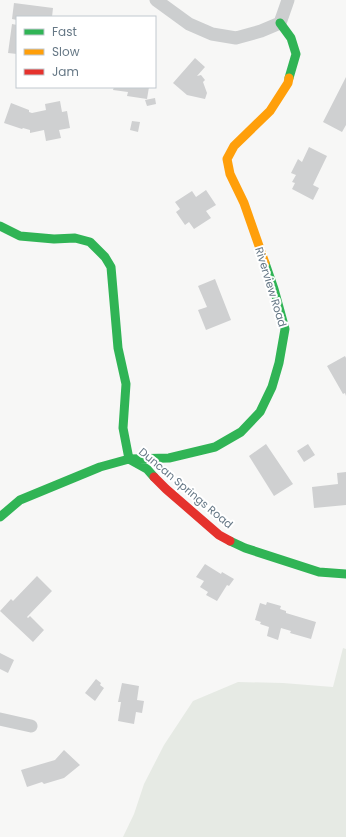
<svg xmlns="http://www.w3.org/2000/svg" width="346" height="837" font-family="Poppins,sans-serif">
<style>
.green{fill:#e6eae4}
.building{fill:#cfd0d1}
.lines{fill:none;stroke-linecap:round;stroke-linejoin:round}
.street{stroke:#cccecf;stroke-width:13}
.fast{stroke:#30b455;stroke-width:9}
.slow{stroke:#ff9f0a;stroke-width:9}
.jam{stroke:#e5322d;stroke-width:9}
.labels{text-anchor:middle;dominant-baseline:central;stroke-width:4;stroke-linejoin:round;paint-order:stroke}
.street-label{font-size:11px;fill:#667886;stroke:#fff}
</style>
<rect width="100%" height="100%" fill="#f7f7f6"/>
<path class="green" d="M 343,648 L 346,649 L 346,837 L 123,837 L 134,814 L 144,784 L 164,745 L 193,701 L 238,682 L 283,683 L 333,687 Z"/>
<path class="building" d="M 14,3 L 53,8 L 52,17 L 17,17 L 17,20 L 12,19 Z
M 12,24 L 17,25 L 17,54 L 8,53 Z
M 195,58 L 205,67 L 197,76 L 201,75 L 205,80 L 203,82 L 207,93 L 205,99 L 187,95 L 173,83 Z
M 346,77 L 346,125 L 342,132 L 323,122 Z
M 114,87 L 149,87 L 147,99 L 127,96 L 128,92 L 113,90 Z
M 155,98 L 156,104 L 147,106 L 145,100 Z
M 60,101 L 62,112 L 67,111 L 70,128 L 59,130 L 61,138 L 46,141 L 44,130 L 30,133 L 30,130 L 23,128 L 22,129 L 4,123 L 11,103 L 29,110 L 29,112 L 32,113 L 46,110 L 45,104 Z
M 132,121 L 140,122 L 138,132 L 130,130 Z
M 309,147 L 327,156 L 313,185 L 319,188 L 313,200 L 292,189 L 295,183 L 292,182 L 296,175 L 291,173 L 298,159 L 302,162 Z
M 206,190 L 216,205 L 206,211 L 211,218 L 194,229 L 189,222 L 185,225 L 176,212 L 180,209 L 175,202 L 192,191 L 196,197 Z
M 215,279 L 231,320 L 206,330 L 198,310 L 207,307 L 198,286 Z
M 345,356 L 346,358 L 346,396 L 345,393 L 343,394 L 327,366 Z
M 266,444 L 293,484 L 274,496 L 249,456 Z
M 308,444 L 315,455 L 304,462 L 297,451 Z
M 346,472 L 346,505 L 314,508 L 312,487 L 338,484 L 337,473 Z
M 205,564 L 221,574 L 222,572 L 234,579 L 229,586 L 227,585 L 217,601 L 206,595 L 208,592 L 200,587 L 204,581 L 196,577 Z
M 37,576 L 52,591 L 27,617 L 28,618 L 30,616 L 44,630 L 33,642 L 0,611 L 11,599 L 13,601 Z
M 267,602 L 281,606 L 280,609 L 286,611 L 286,613 L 316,622 L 311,639 L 290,633 L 291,631 L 281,628 L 278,640 L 267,636 L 269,627 L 260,624 L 261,622 L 255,620 L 260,603 L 266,605 Z
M 0,653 L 14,660 L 8,673 L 0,669 Z
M 96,679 L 101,683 L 100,685 L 104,688 L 95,701 L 85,693 Z
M 122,683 L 139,686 L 137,700 L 144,701 L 142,713 L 136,712 L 134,724 L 118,721 L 121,702 L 118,702 Z
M 64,750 L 80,765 L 64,778 L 44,784 L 42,782 L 27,787 L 21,770 L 55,760 Z"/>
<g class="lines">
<path class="street" d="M 156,0 L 189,24 L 212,34 L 236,38 L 261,31 L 280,23 L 288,0
M 0,719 L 31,726"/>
<path class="fast" d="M 280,23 L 291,38 L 296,54 L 289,78
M 0,226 L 20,236 L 54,239 L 75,238 L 90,242 L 105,257 L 111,267 L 118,348 L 126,384 L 123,428 L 129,459 L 147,469 L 154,477
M 0,517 L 20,500 L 100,467 L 129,459 L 169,458 L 215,447 L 241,432 L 260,412 L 272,387 L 279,363 L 285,329 L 274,289 L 265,263
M 230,541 L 245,548 L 319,572 L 346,574"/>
<path class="slow" d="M 265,263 L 244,203 L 230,174 L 227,159 L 234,146 L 270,111 L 288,83 L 289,78"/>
<path class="jam" d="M 154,477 L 166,489 L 219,535 L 230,541"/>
</g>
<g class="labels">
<g class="street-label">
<text transform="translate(271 287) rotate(73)">Riverview Road</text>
<text transform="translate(186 488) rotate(40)">Duncan Springs Road</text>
</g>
</g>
<rect x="16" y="16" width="140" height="72" fill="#ffffff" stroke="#c2c9cf"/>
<rect x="24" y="29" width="20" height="6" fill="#30b455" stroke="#c2c9cf"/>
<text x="52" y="36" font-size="12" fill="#667886">Fast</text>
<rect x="24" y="49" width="20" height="6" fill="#ff9f0a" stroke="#c2c9cf"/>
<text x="52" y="56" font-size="12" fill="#667886">Slow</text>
<rect x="24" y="69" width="20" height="6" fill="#e5322d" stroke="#c2c9cf"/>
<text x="52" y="76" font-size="12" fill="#667886">Jam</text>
</svg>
